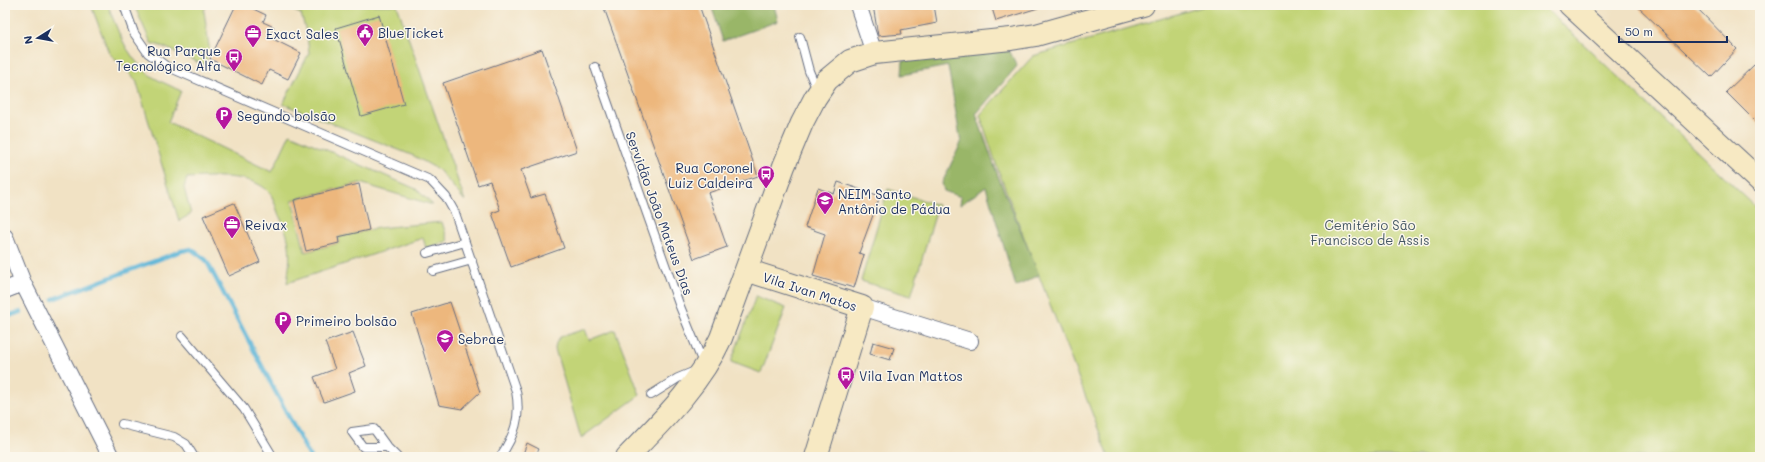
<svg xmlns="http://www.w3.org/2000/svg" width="1765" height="462" font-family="Mali,sans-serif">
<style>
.green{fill:#c2d477;stroke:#6e826a}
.forest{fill:#99b668;stroke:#5a7263}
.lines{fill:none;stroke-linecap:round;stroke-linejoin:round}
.stream{stroke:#5ab4d7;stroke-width:4.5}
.building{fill:#edb77d}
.lane-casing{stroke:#666e82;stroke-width:10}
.street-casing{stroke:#666e82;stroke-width:18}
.secondary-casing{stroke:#666e82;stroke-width:24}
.lane{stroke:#fff;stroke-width:8}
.street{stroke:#fff;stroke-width:16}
.secondary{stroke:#f7e9c3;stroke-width:22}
.labels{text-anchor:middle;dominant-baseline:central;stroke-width:3;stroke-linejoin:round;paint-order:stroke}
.poi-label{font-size:13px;fill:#1b2f5e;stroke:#fbf7ec;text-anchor:start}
.street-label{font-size:13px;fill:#1b2f5e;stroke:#fbf7ec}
.park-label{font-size:13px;fill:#455864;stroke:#fbf7ec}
</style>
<rect width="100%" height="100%" fill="#fbf7ec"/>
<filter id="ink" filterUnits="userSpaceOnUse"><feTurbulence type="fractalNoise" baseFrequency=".025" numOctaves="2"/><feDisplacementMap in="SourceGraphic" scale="8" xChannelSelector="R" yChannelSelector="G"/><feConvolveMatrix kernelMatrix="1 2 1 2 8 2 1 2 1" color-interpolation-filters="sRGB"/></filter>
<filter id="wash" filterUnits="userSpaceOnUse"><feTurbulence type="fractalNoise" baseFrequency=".012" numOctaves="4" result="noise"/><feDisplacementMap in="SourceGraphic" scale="16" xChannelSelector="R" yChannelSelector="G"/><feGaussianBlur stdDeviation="0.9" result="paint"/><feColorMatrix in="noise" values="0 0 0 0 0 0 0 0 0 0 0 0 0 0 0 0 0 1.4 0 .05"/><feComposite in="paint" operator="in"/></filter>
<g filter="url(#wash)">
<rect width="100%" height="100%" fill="#f1e2c4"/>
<path class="green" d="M 91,5 L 108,5 C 117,30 126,54 146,72 C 155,80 170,85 181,91 L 168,122 L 272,172 L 290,134 L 416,189 L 433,205 L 360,183 L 292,200 L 305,252 L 339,243 L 339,237 L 378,228 L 442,222 L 448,241 L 426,248 L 423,238 L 287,283 C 291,254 292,242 279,215 C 276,208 273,195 267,190 C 248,173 211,177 187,178 L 184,188 L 191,214 L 179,221 L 136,80 L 109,53 Z
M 134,5 L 207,5 L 204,11 L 210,53 L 204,65 L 164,47 L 151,43 Z
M 281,5 L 397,5 L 465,201 L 439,170 L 414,156 L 283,104 L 309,53 L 307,35 L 301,14 Z
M 1208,5 L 1542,5 L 1760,211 L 1760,457 L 1109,457 L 998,170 L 980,115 L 1033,56 Z
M 888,189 L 938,205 L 911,296 L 861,281 Z
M 756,296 L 786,308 L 761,373 L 731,362 Z
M 585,329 L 589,340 L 615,330 L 640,395 L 581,438 L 555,349 L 556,343 L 560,337 Z"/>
<path class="forest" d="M 711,5 L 774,5 L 778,21 L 723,41 Z
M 1008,48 L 1017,66 L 976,114 L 998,176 L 1039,275 L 1016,287 L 986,187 L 960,205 L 961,197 L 944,191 L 942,183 L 961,143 L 948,66 L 902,75 L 903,61 Z"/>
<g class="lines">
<path class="stream" d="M 53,299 L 181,251 L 191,249 L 206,260 L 310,457
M 5,317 L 20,312"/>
</g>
<g id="blocks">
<path class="building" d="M 236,5 L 245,5 L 266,15 L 263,22 L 274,27 L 269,37 L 301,53 L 288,79 L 269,70 L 262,85 L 210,59 Z
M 603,5 L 699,5 L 758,176 L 708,193 L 727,247 L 694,259 Z
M 873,5 L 934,5 L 937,23 L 901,30 L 902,34 L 878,36 Z
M 991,5 L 1038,5 L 1038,8 L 996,21 Z
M 1636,5 L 1694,5 L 1737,49 L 1711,77 Z
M 379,15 L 404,104 L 361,116 L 336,28 Z
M 542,49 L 577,151 L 521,170 L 531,198 L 545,194 L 564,248 L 511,267 L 492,213 L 500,210 L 490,181 L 478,185 L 443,83 Z
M 1754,65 L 1760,70 L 1760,126 L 1726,92 Z
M 838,182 L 880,196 L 859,253 L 864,255 L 854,288 L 813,276 L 825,234 L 805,227 L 818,188 L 834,194 Z
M 359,184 L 369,230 L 338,237 L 339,243 L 306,251 L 294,200 Z
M 234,203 L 260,262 L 229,276 L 203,216 Z
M 450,302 L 480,392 L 462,409 L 439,405 L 412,314 Z
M 353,332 L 366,366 L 349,373 L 355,391 L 324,402 L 314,377 L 335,369 L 325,342 Z
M 873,342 L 894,348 L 890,360 L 870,354 Z
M 527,443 L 539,449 L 535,457 L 523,454 Z"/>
</g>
</g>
<g filter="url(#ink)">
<use href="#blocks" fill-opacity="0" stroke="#666e82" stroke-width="1"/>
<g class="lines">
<g class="lane-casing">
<path id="lane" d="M 124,5 L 134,33 L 148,53 L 166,66 L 430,180 L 446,197 L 455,213 L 516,391 C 521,417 515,435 500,457
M 800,37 L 809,71 L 817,90
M 595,67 L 679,304 L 703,363
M 427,253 L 465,242
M 433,271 L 472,260
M 182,336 L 244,409 L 273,457
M 651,395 L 678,378 L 695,371
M 122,424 L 174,437 L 186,444 L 194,457
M 387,447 L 363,447 L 352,432 L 374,429 L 387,447 L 397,457"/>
</g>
<g class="street-casing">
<path id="street" d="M 858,5 L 874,53
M 5,237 L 23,283 L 111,457
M 5,290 L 23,283
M 862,307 L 970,341"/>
</g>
<g class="secondary-casing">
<path id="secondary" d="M 1570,5 L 1760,181
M 746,270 L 862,307 L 816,457
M 627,457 C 662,421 700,384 721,338 L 784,166 L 802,123 L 815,98 L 827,80 L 850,61 L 874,53 L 1011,39 L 1036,35 L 1143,5"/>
</g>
<use href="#lane" class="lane"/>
<use href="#street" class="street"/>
<use href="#secondary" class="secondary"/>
</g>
</g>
<defs>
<g id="civic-pin" transform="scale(0.9)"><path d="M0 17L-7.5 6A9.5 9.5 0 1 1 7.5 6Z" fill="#b5179e" stroke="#fbf7ec"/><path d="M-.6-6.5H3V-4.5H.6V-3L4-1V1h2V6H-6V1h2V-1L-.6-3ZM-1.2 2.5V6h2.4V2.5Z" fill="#fff"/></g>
<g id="office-pin" transform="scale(0.9)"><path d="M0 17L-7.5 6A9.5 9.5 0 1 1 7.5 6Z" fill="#b5179e" stroke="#fbf7ec"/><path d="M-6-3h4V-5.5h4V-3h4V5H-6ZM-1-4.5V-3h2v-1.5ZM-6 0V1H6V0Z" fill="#fff"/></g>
<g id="bus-pin" transform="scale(0.9)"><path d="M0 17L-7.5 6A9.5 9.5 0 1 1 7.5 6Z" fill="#b5179e" stroke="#fbf7ec"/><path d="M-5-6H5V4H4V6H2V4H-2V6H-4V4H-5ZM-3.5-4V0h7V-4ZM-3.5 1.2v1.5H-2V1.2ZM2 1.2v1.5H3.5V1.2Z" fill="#fff"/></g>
<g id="parking-pin" transform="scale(0.9)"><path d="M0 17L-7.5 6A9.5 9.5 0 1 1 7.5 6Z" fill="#b5179e" stroke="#fbf7ec"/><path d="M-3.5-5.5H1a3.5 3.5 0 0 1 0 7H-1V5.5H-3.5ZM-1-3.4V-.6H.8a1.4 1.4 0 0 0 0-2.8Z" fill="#fff"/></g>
<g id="school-pin" transform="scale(0.9)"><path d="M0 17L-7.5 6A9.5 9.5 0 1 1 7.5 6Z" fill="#b5179e" stroke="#fbf7ec"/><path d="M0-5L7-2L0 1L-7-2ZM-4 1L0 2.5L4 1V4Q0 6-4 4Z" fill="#fff"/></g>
<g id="university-pin" transform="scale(0.9)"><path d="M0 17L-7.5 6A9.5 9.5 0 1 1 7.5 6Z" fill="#b5179e" stroke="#fbf7ec"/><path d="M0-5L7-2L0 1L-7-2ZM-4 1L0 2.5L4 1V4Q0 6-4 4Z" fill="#fff"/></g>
</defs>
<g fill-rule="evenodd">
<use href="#civic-pin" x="365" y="32"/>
<use href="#office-pin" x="253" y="33"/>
<use href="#bus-pin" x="234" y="57"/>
<use href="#parking-pin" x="224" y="115"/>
<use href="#bus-pin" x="766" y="174"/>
<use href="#school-pin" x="825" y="200"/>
<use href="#office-pin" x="232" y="224"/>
<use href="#parking-pin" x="283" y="320"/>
<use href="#university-pin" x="445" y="338"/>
<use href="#bus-pin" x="846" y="375"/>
</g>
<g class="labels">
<g class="poi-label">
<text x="378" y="32">BlueTicket</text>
<text x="266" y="33">Exact Sales</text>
<text x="221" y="50" text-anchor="end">Rua Parque<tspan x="221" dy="15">Tecnológico Alfa</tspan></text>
<text x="237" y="115">Segundo bolsão</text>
<text x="753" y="167" text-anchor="end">Rua Coronel<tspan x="753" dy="15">Luiz Caldeira</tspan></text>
<text x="838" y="193">NEIM Santo<tspan x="838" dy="15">Antônio de Pádua</tspan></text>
<text x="245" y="224">Reivax</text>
<text x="296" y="320">Primeiro bolsão</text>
<text x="458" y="338">Sebrae</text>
<text x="859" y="375">Vila Ivan Mattos</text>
</g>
<g class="street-label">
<text transform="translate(660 213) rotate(70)">Servidão João Mateus Dias</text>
<text transform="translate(810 291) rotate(18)">Vila Ivan Matos</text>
</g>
<g class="park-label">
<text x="1370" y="224">Cemitério São<tspan x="1370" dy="15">Francisco de Assis</tspan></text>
</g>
</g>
<rect width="1765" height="462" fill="none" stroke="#fbf7ec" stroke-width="20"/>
<g transform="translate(38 38) rotate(259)" stroke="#fbf7ec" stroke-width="3" paint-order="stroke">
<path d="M0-3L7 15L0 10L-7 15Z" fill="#1b2f5e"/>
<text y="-6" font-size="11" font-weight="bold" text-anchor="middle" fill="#1b2f5e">N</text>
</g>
<path d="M1619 36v6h108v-6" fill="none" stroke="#1b2f5e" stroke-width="2"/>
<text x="1625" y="36" font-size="12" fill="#1b2f5e" stroke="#fbf7ec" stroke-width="3" paint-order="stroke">50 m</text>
</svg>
